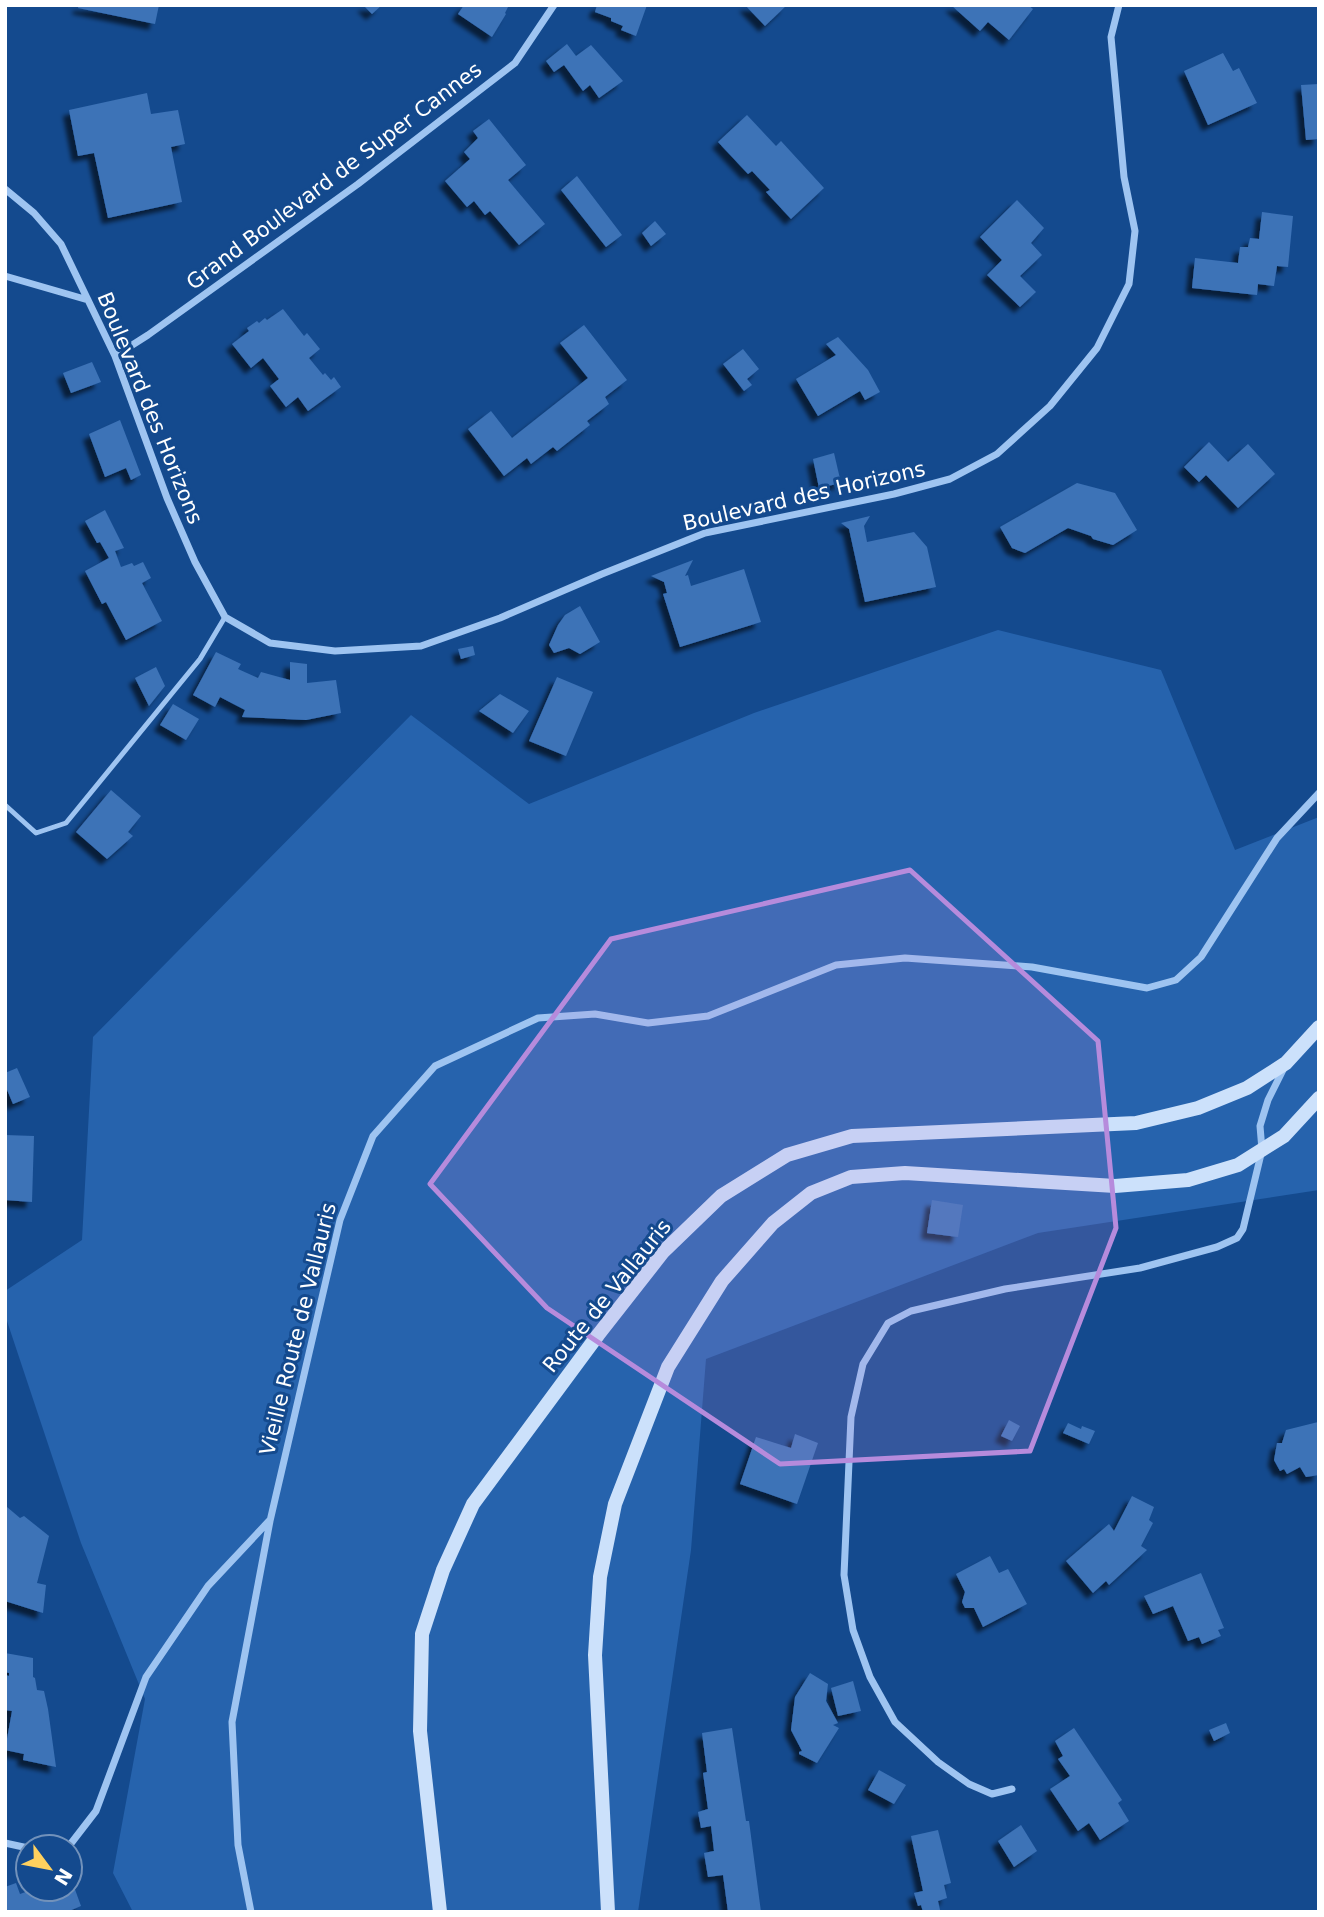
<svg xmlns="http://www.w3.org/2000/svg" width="1324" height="1917" font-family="'DejaVu Sans',sans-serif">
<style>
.green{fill:#2663ad}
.building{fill:#3d73b7;filter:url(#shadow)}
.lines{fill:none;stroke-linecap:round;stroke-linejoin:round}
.lane{stroke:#9ec4f1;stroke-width:5}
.street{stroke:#9ec4f1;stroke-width:7}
.secondary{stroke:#cce1fb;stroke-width:14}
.marked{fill:#b68bdc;fill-opacity:0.2;stroke:#b68bdc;stroke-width:5;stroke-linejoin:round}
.labels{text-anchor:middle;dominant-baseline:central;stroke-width:6;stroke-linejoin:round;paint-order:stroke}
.street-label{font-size:21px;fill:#fff;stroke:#144a8e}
</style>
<defs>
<filter id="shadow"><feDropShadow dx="-6" dy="6" stdDeviation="2" flood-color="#0009"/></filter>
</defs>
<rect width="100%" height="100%" fill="#144a8e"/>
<path class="green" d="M 998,630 L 1161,670 L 1235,850 L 1319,817 L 1319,1190 L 1038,1233 L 706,1359 L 691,1550 L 638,1912 L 133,1912 L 113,1873 L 145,1699 L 81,1543 L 5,1315 L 5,1291 L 82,1240 L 93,1037 L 411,715 L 529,804 L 754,713 Z"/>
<path class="building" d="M 79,5 L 159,5 L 155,24 L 78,8 Z
M 363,5 L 382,5 L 372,14 Z
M 464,5 L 509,5 L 505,13 L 506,14 L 492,37 L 458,14 Z
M 597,5 L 647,5 L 636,36 L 621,30 L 623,26 L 611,21 L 611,18 L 595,12 Z
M 745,5 L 787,5 L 765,26 Z
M 951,5 L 1028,5 L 1033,9 L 1009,40 L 988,22 L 980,31 Z
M 567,44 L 576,56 L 591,45 L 623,81 L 599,98 L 590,85 L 583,91 L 564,65 L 554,72 L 546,61 Z
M 1223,53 L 1233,71 L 1239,68 L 1257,103 L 1208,125 L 1184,71 Z
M 1319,84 L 1319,139 L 1306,140 L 1301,85 Z
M 147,93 L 151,114 L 178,110 L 185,144 L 171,147 L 182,202 L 108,218 L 94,153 L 78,156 L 69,110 Z
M 747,115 L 776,146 L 781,141 L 824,188 L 791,219 L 766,192 L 770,190 L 752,171 L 748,174 L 718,142 Z
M 489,119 L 526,165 L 508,180 L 545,224 L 519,245 L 490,211 L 485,215 L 474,201 L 467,207 L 445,181 L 470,159 L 464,152 L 478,138 L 473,131 Z
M 577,176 L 622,235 L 606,247 L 561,190 Z
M 1017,200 L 1044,228 L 1031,243 L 1042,255 L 1020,276 L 1036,292 L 1020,307 L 987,275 L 1002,260 L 980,237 Z
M 1262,212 L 1293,216 L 1288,267 L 1277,266 L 1274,286 L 1258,284 L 1257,295 L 1192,288 L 1195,258 L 1238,263 L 1240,247 L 1248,247 L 1250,238 L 1259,239 Z
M 655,221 L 666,234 L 651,246 L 642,233 Z
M 283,309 L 304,336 L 307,333 L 320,349 L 309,358 L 323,375 L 325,373 L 331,380 L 334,377 L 341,387 L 308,411 L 298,397 L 286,407 L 270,386 L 279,379 L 263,358 L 251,368 L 232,344 L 249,331 L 247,328 L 257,321 L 259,323 L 265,318 L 267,320 Z
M 584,325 L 627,380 L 605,397 L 609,404 L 587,421 L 590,425 L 557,451 L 553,447 L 531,464 L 527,458 L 504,476 L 468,429 L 491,411 L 512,438 L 588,378 L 560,343 Z
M 838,337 L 868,370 L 880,392 L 865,400 L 860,391 L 818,416 L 796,379 L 836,355 L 826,344 Z
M 743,349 L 759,369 L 747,379 L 752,385 L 744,391 L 723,364 Z
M 92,362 L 101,382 L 71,393 L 63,373 Z
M 120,420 L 141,475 L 131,480 L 126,468 L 105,477 L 89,434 Z
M 1209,442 L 1228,462 L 1248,444 L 1275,474 L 1238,508 L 1206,475 L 1199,482 L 1184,467 Z
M 834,453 L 841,483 L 819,488 L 813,459 Z
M 1077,483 L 1115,493 L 1137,530 L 1113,545 L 1093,539 L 1091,536 L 1068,528 L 1025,553 L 1012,548 L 1000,527 Z
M 105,510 L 124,548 L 115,551 L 121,567 L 132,563 L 134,566 L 143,562 L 151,578 L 142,583 L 162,621 L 126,640 L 106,602 L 102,604 L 85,571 L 109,558 L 100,542 L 97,543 L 85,521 Z
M 870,516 L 864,526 L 867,542 L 914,532 L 927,547 L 936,587 L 865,602 L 849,529 L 841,523 Z
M 693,560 L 685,576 L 688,575 L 691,586 L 744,569 L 761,622 L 680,647 L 663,594 L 667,593 L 664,582 L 651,576 Z
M 580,606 L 600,642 L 580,654 L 569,648 L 554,653 L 549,645 L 558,625 L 565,615 Z
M 473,646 L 475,655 L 461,659 L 458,649 Z
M 216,652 L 241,664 L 238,669 L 258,678 L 261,672 L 290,680 L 290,662 L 307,664 L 307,683 L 336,680 L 341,713 L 306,720 L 242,717 L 245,710 L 220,697 L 215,707 L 193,695 Z
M 156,667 L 165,686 L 149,706 L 135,678 Z
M 557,677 L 593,692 L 566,756 L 529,741 Z
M 500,694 L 529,711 L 513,733 L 479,711 Z
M 173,704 L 199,719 L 186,740 L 160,725 Z
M 111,790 L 141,816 L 128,832 L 133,836 L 107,859 L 76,832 Z
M 17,1068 L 30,1097 L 13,1104 L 5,1085 L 5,1073 Z
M 5,1135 L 34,1136 L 32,1202 L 5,1200 Z
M 932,1200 L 963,1205 L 958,1237 L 927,1233 Z
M 1009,1420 L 1020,1426 L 1012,1441 L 1001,1436 Z
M 1318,1422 L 1319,1475 L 1306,1477 L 1300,1467 L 1287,1474 L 1284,1469 L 1280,1471 L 1274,1460 L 1277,1443 L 1282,1443 L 1286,1430 Z
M 1068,1423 L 1081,1429 L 1082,1426 L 1095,1431 L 1089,1444 L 1063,1433 Z
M 795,1434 L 818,1443 L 797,1504 L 740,1484 L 756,1437 L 791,1448 Z
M 1132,1496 L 1154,1507 L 1149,1520 L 1153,1523 L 1141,1546 L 1147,1550 L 1109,1585 L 1106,1581 L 1093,1593 L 1066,1561 L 1109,1524 L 1114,1531 Z
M 7,1507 L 20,1518 L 24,1516 L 49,1536 L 37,1583 L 46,1585 L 43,1613 L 5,1601 L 5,1510 Z
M 990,1556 L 999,1573 L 1008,1569 L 1027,1604 L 983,1627 L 974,1608 L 965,1608 L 962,1602 L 965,1592 L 956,1574 Z
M 1201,1573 L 1224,1628 L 1218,1630 L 1221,1636 L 1202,1644 L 1199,1637 L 1188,1641 L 1173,1606 L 1153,1614 L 1144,1596 Z
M 5,1653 L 33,1658 L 33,1677 L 35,1678 L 37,1690 L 44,1691 L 48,1709 L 56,1767 L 23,1760 L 24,1754 L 5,1750 L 12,1711 L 5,1710 L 5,1675 L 9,1676 L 9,1673 L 5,1672 Z
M 810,1673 L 828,1684 L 826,1701 L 838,1723 L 833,1725 L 839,1728 L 817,1763 L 799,1754 L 799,1752 L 802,1751 L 791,1730 L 795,1697 Z
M 853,1681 L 861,1711 L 838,1716 L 831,1688 Z
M 1226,1723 L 1230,1733 L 1214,1741 L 1209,1730 Z
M 732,1728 L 746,1821 L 749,1821 L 761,1912 L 728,1912 L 723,1875 L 708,1877 L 704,1853 L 714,1851 L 711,1826 L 701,1828 L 698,1812 L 708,1809 L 703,1773 L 707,1772 L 702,1733 Z
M 1074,1728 L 1122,1800 L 1118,1803 L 1129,1821 L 1100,1840 L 1089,1823 L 1078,1831 L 1050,1789 L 1070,1776 L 1058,1759 L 1063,1756 L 1055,1741 Z
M 879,1770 L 906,1785 L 894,1804 L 868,1790 Z
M 1021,1825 L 1037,1851 L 1014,1867 L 998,1841 Z
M 938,1830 L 951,1883 L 944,1885 L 947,1898 L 938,1901 L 940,1910 L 923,1912 L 921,1905 L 918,1906 L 914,1893 L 923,1891 L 911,1836 Z
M 16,1883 L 20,1894 L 34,1889 L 37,1897 L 59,1889 L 70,1889 L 70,1885 L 73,1884 L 81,1906 L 67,1912 L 5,1912 L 5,1887 Z"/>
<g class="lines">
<path class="lane" d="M 5,805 L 36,833 L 66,823 L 200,659 L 225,617"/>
<path class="street" d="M 5,189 L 34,213 L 61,244 L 115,356 L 167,498 L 195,562 L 225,617 L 270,643 L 335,651 L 421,646 L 500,618 L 602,574 L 705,533 L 894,494 L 950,479 L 997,454 L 1050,406 L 1097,348 L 1129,284 L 1135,231 L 1124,177 L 1111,37 L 1119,5
M 5,276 L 88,300
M 115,356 L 148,335 L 358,184 L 515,63 L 554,5
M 1012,1789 L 992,1794 L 969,1784 L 938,1762 L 895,1722 L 870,1677 L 853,1630 L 844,1575 L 851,1417 L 863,1364 L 888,1323 L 911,1311 L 1005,1289 L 1140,1268 L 1217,1247 L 1237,1238 L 1243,1229 L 1262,1150 L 1260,1126 L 1268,1100 L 1283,1070
M 5,1843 L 28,1848
M 56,1847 L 69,1846 L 96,1811 L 146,1677 L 208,1586 L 269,1521
M 251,1912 L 238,1845 L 232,1722 L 270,1521 L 340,1220 L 373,1136 L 435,1066 L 538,1018 L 595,1014 L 648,1023 L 708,1016 L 836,965 L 905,958 L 1032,967 L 1147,988 L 1176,980 L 1201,957 L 1277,838 L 1319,793"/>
<path class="secondary" d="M 440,1912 L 420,1731 L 422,1634 L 443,1570 L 473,1504 L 598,1335 L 663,1252 L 721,1196 L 787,1155 L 852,1136 L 1136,1123 L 1198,1108 L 1247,1088 L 1286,1063 L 1319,1027
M 608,1912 L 595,1655 L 600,1577 L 615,1504 L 668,1367 L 722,1281 L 773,1223 L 811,1193 L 851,1177 L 905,1173 L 1115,1186 L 1188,1180 L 1238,1165 L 1284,1136 L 1319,1098"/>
</g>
<path class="marked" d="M 910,870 L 1098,1041 L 1116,1228 L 1030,1451 L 780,1464 L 547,1308 L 430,1184 L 611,939 Z"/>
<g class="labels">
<g class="street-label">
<text transform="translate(334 176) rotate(-37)">Grand Boulevard de Super Cannes</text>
<text transform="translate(150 408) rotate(68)">Boulevard des Horizons</text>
<text transform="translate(804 496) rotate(-13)">Boulevard des Horizons</text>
<text transform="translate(607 1296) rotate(-51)">Route de Vallauris</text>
<text transform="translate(298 1329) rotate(-76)">Vieille Route de Vallauris</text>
</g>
</g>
<rect width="1324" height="1917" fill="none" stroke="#ffffff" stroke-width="14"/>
<g transform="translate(49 1868) rotate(122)"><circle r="33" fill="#144a8e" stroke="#7292bb" stroke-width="2"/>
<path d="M0-5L12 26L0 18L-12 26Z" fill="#ffd05e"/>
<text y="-10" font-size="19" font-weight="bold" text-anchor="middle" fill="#ffffff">N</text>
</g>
</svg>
